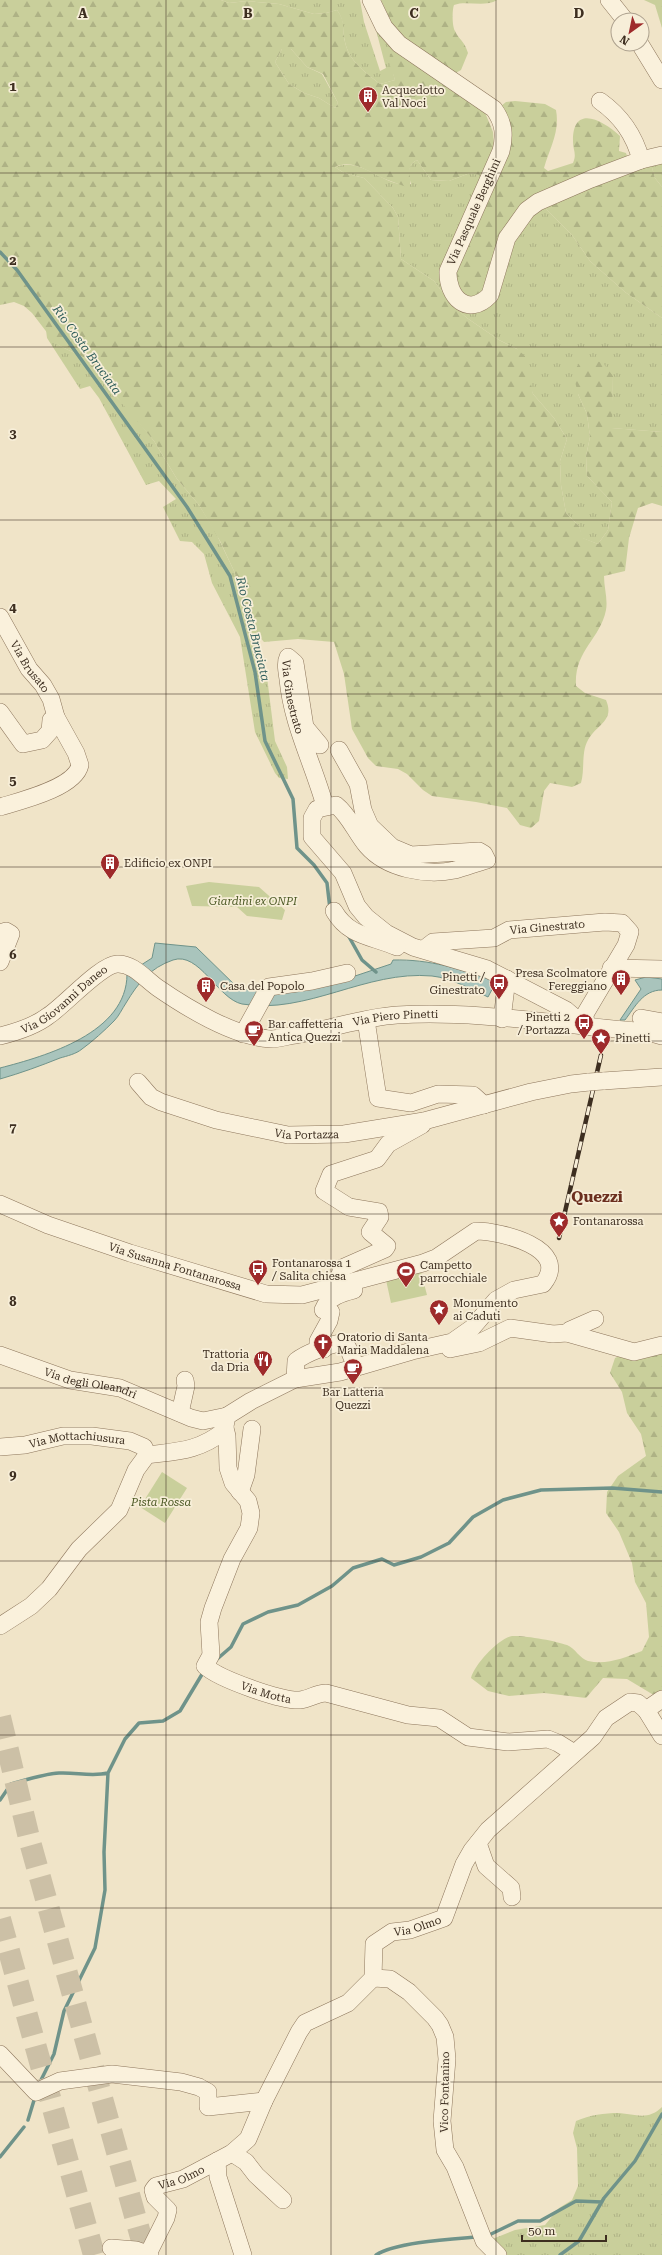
<svg xmlns="http://www.w3.org/2000/svg" width="662" height="2255" font-family="'Roboto Serif',serif">
<style>
.grass{fill:url(#grass-tufts)}
.forest{fill:url(#forest-firs);fill-rule:evenodd}
.park{fill:#c9cf9b}
.water{fill:#a9c4bc;stroke:#6f938a}
.lines{fill:none;stroke-linecap:round;stroke-linejoin:round}
.stream{stroke:#6f938a;stroke-width:3.5}
.highway-tunnel{stroke:#ccc0a6;stroke-width:22;stroke-dasharray:22 11;stroke-linecap:butt}
.minor-casing{stroke:#8d765c;stroke-width:18}
.minor{stroke:#faf1dc;stroke-width:17}
.rail-casing{stroke:#3d2e20;stroke-width:4.5}
.rail{stroke:#f7eed8;stroke-width:3;stroke-dasharray:9;stroke-linecap:butt}
.minor-bridge-casing{stroke:#8d765c;stroke-width:18;stroke-linecap:butt}
.minor-bridge{stroke:#faf1dc;stroke-width:17}
.grid{fill:none;stroke:#3d2e20;stroke-width:1;stroke-opacity:0.55}
.labels{text-anchor:middle;dominant-baseline:central;stroke-width:3.5;stroke-linejoin:round;paint-order:stroke}
.poi-label{font-size:11px;fill:#3d2e20;stroke:#f7eed8;text-anchor:start}
.street-label{font-size:11px;fill:#3d2e20;stroke:#f7eed8}
.park-label{font-size:11px;font-style:italic;fill:#4d5a26;stroke:#f7eed8}
.water-label{font-size:12px;font-style:italic;fill:#2f5d5a;stroke:#f7eed8}
.district-label{font-size:15px;font-weight:bold;fill:#6b2e1e;stroke:#f7eed8}
.grid-label{font-size:13px;text-anchor:middle;font-weight:bold;fill:#3d2e20;stroke:#f7eed8;stroke-width:3.5;stroke-linejoin:round;paint-order:stroke}
</style>
<defs>
<pattern id="grass-tufts" width="24" height="20" patternUnits="userSpaceOnUse"><rect width="24" height="20" fill="#c9cf9b"/><path d="M3 7l-1-3M5 7V3M7 7l1-3M15 17l-1-3M17 17v-4M19 17l1-3" fill="none" stroke="#aeb285"/></pattern>
<pattern id="forest-firs" width="22" height="20" patternUnits="userSpaceOnUse"><rect width="22" height="20" fill="#c9cf9b"/><path d="M5 1l3.5 6h-7zM16 11l3.5 6h-7z" fill="#aeb285"/></pattern>
</defs>
<rect width="100%" height="100%" fill="#f0e4c8"/>
<path class="grass" d="M 221,0 L 360,0 L 364,22 L 380,71 L 386,68 L 376,30 L 376,21 L 396,52 L 393,73 L 395,80 L 380,84 C 365,72 349,61 345,42 C 342,29 345,21 337,10 L 326,13 L 314,14 L 279,4 L 247,1 L 229,3 Z
M 282,49 L 291,49 L 307,67 L 322,74 L 338,103 L 335,108 L 319,98 L 304,93 L 289,84 L 275,62 Z
M 417,160 L 431,180 L 449,181 L 470,173 L 480,175 L 509,240 L 542,205 L 572,235 L 590,261 L 625,292 L 662,318 L 662,432 L 611,428 L 613,376 L 578,394 L 587,414 L 590,437 L 586,456 L 587,476 L 612,502 L 608,530 L 598,544 L 582,538 L 579,526 L 566,513 L 561,485 L 560,461 L 567,439 L 554,418 L 533,394 L 517,349 L 499,340 L 467,318 L 452,305 L 434,281 L 401,259 L 398,217 L 393,208 L 364,178 L 344,173 L 335,167 C 363,156 385,189 411,184 C 408,174 407,165 417,160 Z
M 662,162 L 662,187 L 655,178 L 651,164 Z
M 46,330 L 60,346 L 83,357 L 91,364 L 110,391 L 126,406 L 154,441 L 177,479 L 199,505 L 215,531 L 234,571 L 257,634 L 262,664 L 267,677 L 275,741 L 287,767 L 288,779 L 279,778 L 275,773 L 255,732 L 240,637 L 212,583 L 204,554 L 192,542 L 180,541 L 163,507 L 176,499 L 159,481 L 146,485 L 99,398 L 90,386 L 80,389 L 47,338 Z
M 662,2107 L 662,2255 L 503,2255 L 490,2240 L 515,2230 L 545,2225 L 559,2208 L 572,2200 L 578,2186 L 577,2148 L 573,2133 L 576,2121 C 590,2115 604,2113 619,2113 C 635,2114 648,2121 662,2107 Z"/>
<path class="forest" d="M 0,0 L 221,0 L 229,3 L 247,1 L 279,4 L 314,14 L 326,13 L 337,10 C 346,22 342,28 345,42 C 349,61 365,72 380,84 L 395,80 L 389,62 L 390,54 L 396,52 L 484,110 L 493,132 L 494,146 L 481,181 L 479,175 L 470,173 L 449,181 L 431,180 L 417,160 C 404,166 413,178 409,188 C 401,185 393,182 385,179 C 370,173 353,158 335,167 L 344,173 L 364,178 L 393,208 L 398,217 L 401,259 L 434,281 L 452,305 L 467,318 L 499,340 L 517,349 L 525,356 L 533,394 L 554,418 L 567,439 L 560,461 L 561,485 L 566,513 L 579,526 L 583,538 L 598,544 L 608,530 L 612,502 L 587,476 L 586,456 L 590,437 L 587,414 L 578,394 L 573,373 L 581,360 L 602,362 L 613,376 L 612,428 L 662,432 L 662,506 L 652,503 L 638,508 L 629,538 L 625,571 L 604,576 C 604,588 608,599 606,610 C 600,640 574,650 576,686 L 585,693 L 606,700 C 615,721 597,724 588,740 C 581,752 585,769 581,783 L 572,787 L 550,783 L 544,791 L 539,821 L 531,828 L 520,825 L 507,808 L 476,802 L 432,796 L 423,790 L 407,774 L 398,769 L 376,766 L 368,758 L 352,729 L 344,674 L 334,642 L 298,639 L 264,642 L 257,634 L 234,571 L 220,541 L 199,505 L 177,479 L 154,441 L 83,357 L 60,346 L 52,339 L 32,313 L 24,306 L 14,302 L 0,305 ZM 282,49 L 291,49 L 307,67 L 323,74 L 338,103 L 335,108 L 319,98 L 304,93 L 289,84 L 275,62 Z
M 381,0 L 497,0 C 484,8 467,0 454,5 C 452,10 452,26 455,31 C 459,40 464,40 468,53 L 461,70 L 454,74 L 396,33 Z
M 644,0 L 662,0 L 662,28 L 655,5 Z
M 515,101 L 545,104 L 556,110 C 560,132 550,147 544,168 L 548,171 L 573,163 C 577,154 573,150 573,142 C 572,103 603,120 620,136 L 619,151 L 626,153 L 627,156 L 624,160 L 536,198 L 490,286 L 468,301 L 454,288 L 457,259 L 487,195 L 501,106 L 506,102 Z
M 651,164 L 655,178 L 662,187 L 662,318 L 625,292 L 590,261 L 572,235 L 542,205 Z
M 662,1348 L 662,1700 L 627,1679 L 603,1678 L 586,1698 L 544,1693 L 509,1696 L 488,1691 L 471,1678 C 475,1664 498,1639 512,1636 C 523,1635 557,1641 567,1645 C 575,1648 580,1659 588,1661 C 607,1665 624,1658 642,1651 L 649,1637 L 646,1603 L 635,1582 L 632,1563 L 619,1532 L 606,1513 L 607,1492 L 618,1476 L 646,1456 L 641,1434 L 627,1413 L 622,1392 L 610,1373 L 615,1358 L 634,1350 Z"/>
<path class="park" d="M 209,882 L 259,887 L 285,910 L 282,920 L 247,916 L 237,907 L 192,906 L 186,886 Z
M 421,1272 L 427,1295 L 391,1303 L 386,1280 Z
M 162,1472 L 187,1488 L 165,1523 L 140,1507 Z"/>
<path class="water" d="M 155,943 L 196,947 L 239,989 L 275,993 L 352,977 L 391,964 L 393,960 C 429,959 462,969 496,982 L 488,997 C 471,989 451,978 432,976 C 366,970 307,1015 242,1004 C 218,999 199,951 173,960 C 150,968 138,983 126,1003 C 122,1009 119,1016 114,1021 C 104,1031 93,1041 82,1049 C 76,1054 67,1056 60,1058 C 40,1066 21,1073 0,1079 L 0,1068 C 46,1056 127,1033 127,974 L 152,958 Z
M 646,977 L 662,979 L 662,990 C 643,990 635,1007 625,1020 L 620,1020 L 641,989 L 635,980 Z"/>
<g class="lines">
<path class="stream" d="M 0,252 L 17,270 L 187,507 L 230,576 L 255,672 L 265,741 L 293,799 L 297,848 L 314,865 L 327,883 L 330,909
M 348,935 L 362,960 L 376,972
M 216,1660 L 231,1647 L 243,1624 L 268,1612 L 298,1605 L 332,1586 L 353,1568 L 382,1559 L 394,1565 L 421,1557 L 449,1543 L 473,1517 L 503,1500 L 541,1490 L 612,1488 L 662,1492
M 0,1800 L 11,1784 C 26,1780 43,1774 59,1773 C 76,1772 91,1777 108,1773 L 125,1739 L 139,1723 L 163,1721 L 180,1711 L 204,1671
M 39,2084 L 54,2054 L 64,2011 L 95,1948 L 105,1890 L 104,1852 L 108,1773
M 28,2120 L 35,2097
M 0,2157 L 24,2127
M 487,2236 L 518,2221 L 540,2221 L 576,2201 L 602,2202
M 376,2255 C 396,2242 452,2239 476,2237
M 560,2255 L 579,2241 L 604,2198 L 635,2161 L 662,2114"/>
<path class="highway-tunnel" d="M 0,1717 L 30,1842 L 146,2255
M 0,1919 L 94,2255"/>
<g class="minor-casing">
<g id="minor">
<path d="M 371,0 L 384,27 L 399,44 L 494,109 C 504,123 505,135 501,151 L 448,271 C 447,297 468,318 490,295 L 507,238 L 527,210 L 538,202 L 591,179 L 641,160 L 662,155"/>
<path d="M 609,0 L 625,20"/>
<path d="M 640,44 L 662,80"/>
<path d="M 600,101 C 621,116 634,134 641,160"/>
<path id="s1" d="M 0,617 L 29,669 L 43,685 L 51,699 L 56,717 L 76,753 L 80,765 C 75,788 20,801 0,807"/>
<path d="M 0,712 L 23,744 L 42,740 L 50,731 L 51,720 L 56,717"/>
<path id="s2" d="M 320,745 L 305,727 L 295,663 L 288,657 C 285,663 287,672 288,679 C 292,724 313,763 325,806"/>
<path d="M 339,750 L 358,784 L 363,810 L 370,826 L 392,847 L 411,855 L 479,851 L 484,854 L 487,860 C 476,863 466,867 455,870 C 426,876 387,869 367,846 C 356,833 349,815 336,805 L 317,809 L 312,818 L 312,837 L 343,873 L 357,906 L 366,917 L 386,933 L 413,947 L 487,969 L 566,1010 L 586,1027"/>
<path d="M 334,911 C 349,937 372,936 397,947"/>
<path d="M 0,933 L 6,931 L 11,934 L 0,962"/>
<path id="s3" d="M 424,949 L 433,942 L 494,938 L 509,930 L 605,922 L 622,923 L 630,932 L 626,945 L 585,1014 L 586,1027"/>
<path d="M 611,968 L 662,969"/>
<path d="M 641,1018 L 662,1022"/>
<path d="M 502,1019 L 507,979"/>
<path d="M 366,1020 L 378,1098 L 411,1103 L 438,1094 L 473,1095 L 484,1105"/>
<path d="M 243,1034 L 269,987 L 312,981 L 347,973"/>
<path id="s4" d="M 0,1036 C 16,1032 35,1026 48,1016 C 64,1006 100,965 117,964 C 133,963 145,979 158,988 C 187,1008 235,1037 271,1039 C 279,1039 287,1036 295,1035 C 329,1030 363,1017 397,1015 C 479,1010 566,1026 648,1032 L 662,1036"/>
<path d="M 603,1081 L 662,1077"/>
<path id="s5" d="M 138,1082 L 151,1097 L 161,1102 L 216,1120 L 288,1135 L 344,1134 L 424,1121 L 531,1092 L 571,1084 L 589,1082"/>
<path id="s6" d="M 0,1204 L 48,1225 L 130,1253 L 266,1294 L 302,1295 L 423,1263 L 436,1258 L 476,1231 C 500,1231 572,1248 543,1284 L 514,1290 L 496,1300 L 472,1328 L 452,1342 L 412,1351 L 340,1372 L 295,1379 L 251,1401 L 227,1416 L 224,1431 C 199,1451 178,1451 147,1455 L 136,1470 L 119,1510 L 79,1549 L 49,1589 L 31,1606 L 0,1626"/>
<path d="M 339,1284 L 339,1278 L 342,1268 L 385,1249 L 387,1246 L 370,1232 L 380,1217 L 379,1212 L 349,1207 L 324,1191 L 331,1174 L 377,1159 L 388,1144 L 422,1125"/>
<path d="M 567,1333 L 570,1330 L 595,1319"/>
<path d="M 324,1349 L 318,1344 L 318,1341 L 329,1321 L 331,1312 L 323,1310 C 328,1297 342,1293 354,1290"/>
<path d="M 450,1349 L 479,1343 L 510,1328 L 553,1334 L 567,1333 L 634,1352 L 662,1345"/>
<path id="s7" d="M 0,1355 L 70,1380 L 120,1388 L 191,1418 L 203,1421 L 227,1416"/>
<path d="M 295,1379 L 296,1361 C 306,1353 330,1344 342,1343 L 348,1348 L 356,1367"/>
<path d="M 180,1413 L 186,1386 L 185,1380"/>
<path id="s8" d="M 225,1428 L 227,1436 L 228,1468 L 233,1483 L 248,1501 L 251,1513 L 249,1528 L 232,1559 L 213,1608 L 209,1622 L 211,1655 L 205,1666 C 219,1679 281,1701 300,1700 C 309,1699 317,1693 326,1693 L 408,1715 L 439,1718 L 468,1737 L 508,1742 L 548,1739 L 558,1743 L 574,1753"/>
<path id="s9" d="M 0,1447 L 25,1445 L 63,1436 L 92,1436 L 130,1441 L 144,1447 L 147,1455"/>
<path d="M 240,1492 L 246,1475 L 252,1429"/>
<path d="M 646,1710 L 662,1736"/>
<path d="M 478,1843 L 486,1866 L 511,1888 L 512,1897"/>
<path d="M 373,1978 L 390,1979 L 409,1992 L 435,2018 L 440,2025 L 445,2037 L 447,2059 L 442,2121 L 445,2150 L 455,2167 L 484,2241 L 498,2255"/>
<path d="M 0,2054 L 36,2092 L 60,2081 L 112,2074 L 181,2082 L 199,2087 L 208,2092 L 208,2107 L 264,2101"/>
<path d="M 232,2153 L 246,2162 L 256,2175 L 283,2200"/>
<path d="M 217,2161 L 218,2177 L 243,2255"/>
<path d="M 111,2248 L 136,2250 L 150,2255"/>
<path id="s10" d="M 148,2254 L 166,2218 L 168,2210 L 155,2197 L 153,2190 L 156,2186 L 183,2179 L 217,2161 L 232,2153 L 248,2139 L 264,2101 L 299,2032 L 305,2023 L 348,2003 L 373,1978 L 374,1944 L 392,1932 L 410,1930 L 444,1918 L 464,1864 L 472,1850 L 488,1830 L 593,1737 L 606,1718 L 630,1702 L 638,1703 L 646,1710 L 662,1699"/>
</g>
</g>
<use href="#minor" class="minor"/>
<g class="rail-casing">
<path id="rail" d="M 559,1238 L 601,1055"/>
</g>
<use href="#rail" class="rail"/>
<g class="minor-bridge-casing">
<path id="minor-bridge" d="M 589,1082 L 603,1081"/>
</g>
<use href="#minor-bridge" class="minor-bridge"/>
</g>
<path class="grid" d="M 166,0 L 166,2255M 331,0 L 331,2255M 496,0 L 496,2255M 0,173 L 662,173M 0,347 L 662,347M 0,520 L 662,520M 0,694 L 662,694M 0,867 L 662,867M 0,1041 L 662,1041M 0,1214 L 662,1214M 0,1388 L 662,1388M 0,1561 L 662,1561M 0,1735 L 662,1735M 0,1908 L 662,1908M 0,2082 L 662,2082"/>
<defs>
<g id="building-pin" transform="scale(1)"><path d="M0 17L-7.5 6A9.5 9.5 0 1 1 7.5 6Z" fill="#9e2a2b" stroke="#f7eed8"/><path d="M-4-6H4V6H1V3H-1V6H-4ZM-2.5-4.3h1.7v1.8h-1.7ZM.8-4.3h1.7v1.8H.8ZM-2.5-1h1.7V.8h-1.7ZM.8-1h1.7V.8H.8Z" fill="#fff"/></g>
<g id="bus-pin" transform="scale(1)"><path d="M0 17L-7.5 6A9.5 9.5 0 1 1 7.5 6Z" fill="#9e2a2b" stroke="#f7eed8"/><path d="M-5-6H5V4H4V6H2V4H-2V6H-4V4H-5ZM-3.5-4V0h7V-4ZM-3.5 1.2v1.5H-2V1.2ZM2 1.2v1.5H3.5V1.2Z" fill="#fff"/></g>
<g id="cafe-pin" transform="scale(1)"><path d="M0 17L-7.5 6A9.5 9.5 0 1 1 7.5 6Z" fill="#9e2a2b" stroke="#f7eed8"/><path d="M-5.5-4.5H6V0H3Q3 3.5 0 3.5H-2.5Q-5.5 3.5-5.5 0ZM3-3.2v2h1.7v-2ZM-6 4.5H4V6H-6Z" fill="#fff"/></g>
<g id="sight-pin" transform="scale(1)"><path d="M0 17L-7.5 6A9.5 9.5 0 1 1 7.5 6Z" fill="#9e2a2b" stroke="#f7eed8"/><path d="M0-6L1.8-2.2L6-1.7L2.9 1.2L3.7 5.4L0 3.3L-3.7 5.4L-2.9 1.2L-6-1.7L-1.8-2.2Z" fill="#fff"/></g>
<g id="stadium-pin" transform="scale(1)"><path d="M0 17L-7.5 6A9.5 9.5 0 1 1 7.5 6Z" fill="#9e2a2b" stroke="#f7eed8"/><path d="M0-5a6.5 5 0 1 0 0 10a6.5 5 0 1 0 0-10ZM-3.5-1.8h7v3.6h-7Z" fill="#fff"/></g>
<g id="church-pin" transform="scale(1)"><path d="M0 17L-7.5 6A9.5 9.5 0 1 1 7.5 6Z" fill="#9e2a2b" stroke="#f7eed8"/><path d="M-1.2-6h2.4v3.5h3.3v2.4h-3.3V6h-2.4V-.1h-3.3v-2.4h3.3Z" fill="#fff"/></g>
<g id="restaurant-pin" transform="scale(1)"><path d="M0 17L-7.5 6A9.5 9.5 0 1 1 7.5 6Z" fill="#9e2a2b" stroke="#f7eed8"/><path d="M-5-6h1v4h1v-4h1v4h1v-4h1v5L-1.5 .5V6h-2V.5L-5-1ZM5-6V6H3V1.5H1.5Q1.5-4 5-6Z" fill="#fff"/></g>
</defs>
<g fill-rule="evenodd">
<use href="#building-pin" x="368" y="96"/>
<use href="#building-pin" x="110" y="863"/>
<use href="#building-pin" x="621" y="979"/>
<use href="#bus-pin" x="499" y="983"/>
<use href="#building-pin" x="206" y="986"/>
<use href="#bus-pin" x="584" y="1023"/>
<use href="#cafe-pin" x="254" y="1030"/>
<use href="#sight-pin" x="601" y="1038"/>
<use href="#sight-pin" x="559" y="1221"/>
<use href="#bus-pin" x="258" y="1269"/>
<use href="#stadium-pin" x="406" y="1271"/>
<use href="#sight-pin" x="439" y="1309"/>
<use href="#church-pin" x="323" y="1343"/>
<use href="#restaurant-pin" x="263" y="1360"/>
<use href="#cafe-pin" x="353" y="1368"/>
</g>
<g class="labels">
<g class="poi-label">
<text x="382" y="90">Acquedotto<tspan x="382" dy="13">Val Noci</tspan></text>
<text x="124" y="863">Edificio ex ONPI</text>
<text x="607" y="973" text-anchor="end">Presa Scolmatore<tspan x="607" dy="13">Fereggiano</tspan></text>
<text x="485" y="977" text-anchor="end">Pinetti /<tspan x="485" dy="13">Ginestrato</tspan></text>
<text x="220" y="986">Casa del Popolo</text>
<text x="570" y="1017" text-anchor="end">Pinetti 2<tspan x="570" dy="13">/ Portazza</tspan></text>
<text x="268" y="1024">Bar caffetteria<tspan x="268" dy="13">Antica Quezzi</tspan></text>
<text x="615" y="1038">Pinetti</text>
<text x="573" y="1221">Fontanarossa</text>
<text x="272" y="1263">Fontanarossa 1<tspan x="272" dy="13">/ Salita chiesa</tspan></text>
<text x="420" y="1265">Campetto<tspan x="420" dy="13">parrocchiale</tspan></text>
<text x="453" y="1303">Monumento<tspan x="453" dy="13">ai Caduti</tspan></text>
<text x="337" y="1337">Oratorio di Santa<tspan x="337" dy="13">Maria Maddalena</tspan></text>
<text x="249" y="1354" text-anchor="end">Trattoria<tspan x="249" dy="13">da Dria</tspan></text>
<text x="353" y="1392" text-anchor="middle">Bar Latteria<tspan x="353" dy="13">Quezzi</tspan></text>
</g>
<g class="street-label">
<text transform="translate(474 212) rotate(-66)">Via Pasquale Berghini</text>
<text stroke="none"><textPath href="#s1" startOffset="58">Via Brusato</textPath></text>
<text stroke="none"><textPath href="#s2" startOffset="138">Via Ginestrato</textPath></text>
<text stroke="none"><textPath href="#s3" startOffset="128">Via Ginestrato</textPath></text>
<text stroke="none"><textPath href="#s4" startOffset="75">Via Giovanni Daneo</textPath></text>
<text stroke="none"><textPath href="#s4" startOffset="440">Via Piero Pinetti</textPath></text>
<text stroke="none"><textPath href="#s5" startOffset="181">Via Portazza</textPath></text>
<text stroke="none"><textPath href="#s6" startOffset="186">Via Susanna Fontanarossa</textPath></text>
<text stroke="none"><textPath href="#s7" startOffset="95">Via degli Oleandri</textPath></text>
<text stroke="none"><textPath href="#s9" startOffset="78">Via Mottachiusura</textPath></text>
<text stroke="none"><textPath href="#s8" startOffset="322">Via Motta</textPath></text>
<text stroke="none"><textPath href="#s10" startOffset="478">Via Olmo</textPath></text>
<text transform="translate(445 2092) rotate(-89)">Vico Fontanino</text>
<text stroke="none"><textPath href="#s10" startOffset="106">Via Olmo</textPath></text>
</g>
<g class="park-label">
<text x="253" y="901">Giardini ex ONPI</text>
<text x="161" y="1502">Pista Rossa</text>
</g>
<g class="water-label">
<text transform="translate(87 350) rotate(54)">Rio Costa Bruciata</text>
<text transform="translate(253 629) rotate(76)">Rio Costa Bruciata</text>
</g>
<g class="district-label">
<text x="597" y="1197">Quezzi</text>
</g>
</g>
<g class="grid-label">
<text x="83" y="18">A</text>
<text x="248" y="18">B</text>
<text x="414" y="18">C</text>
<text x="579" y="18">D</text>
<text x="13" y="91">1</text>
<text x="13" y="265">2</text>
<text x="13" y="438">3</text>
<text x="13" y="612">4</text>
<text x="13" y="785">5</text>
<text x="13" y="959">6</text>
<text x="13" y="1132">7</text>
<text x="13" y="1306">8</text>
<text x="13" y="1479">9</text>
</g>
<g transform="translate(630 32) rotate(213)"><circle r="19" fill="#f7eed8" stroke="#ada18e"/>
<path d="M0-3L7 15L0 10L-7 15Z" fill="#9e2a2b"/>
<text y="-6" font-size="11" font-weight="bold" text-anchor="middle" fill="#3d2e20">N</text>
</g>
<path d="M522 2235v6h84v-6" fill="none" stroke="#3d2e20" stroke-width="2"/>
<text x="528" y="2235" font-size="12" fill="#3d2e20" stroke="#f7eed8" stroke-width="3" paint-order="stroke">50 m</text>
</svg>
